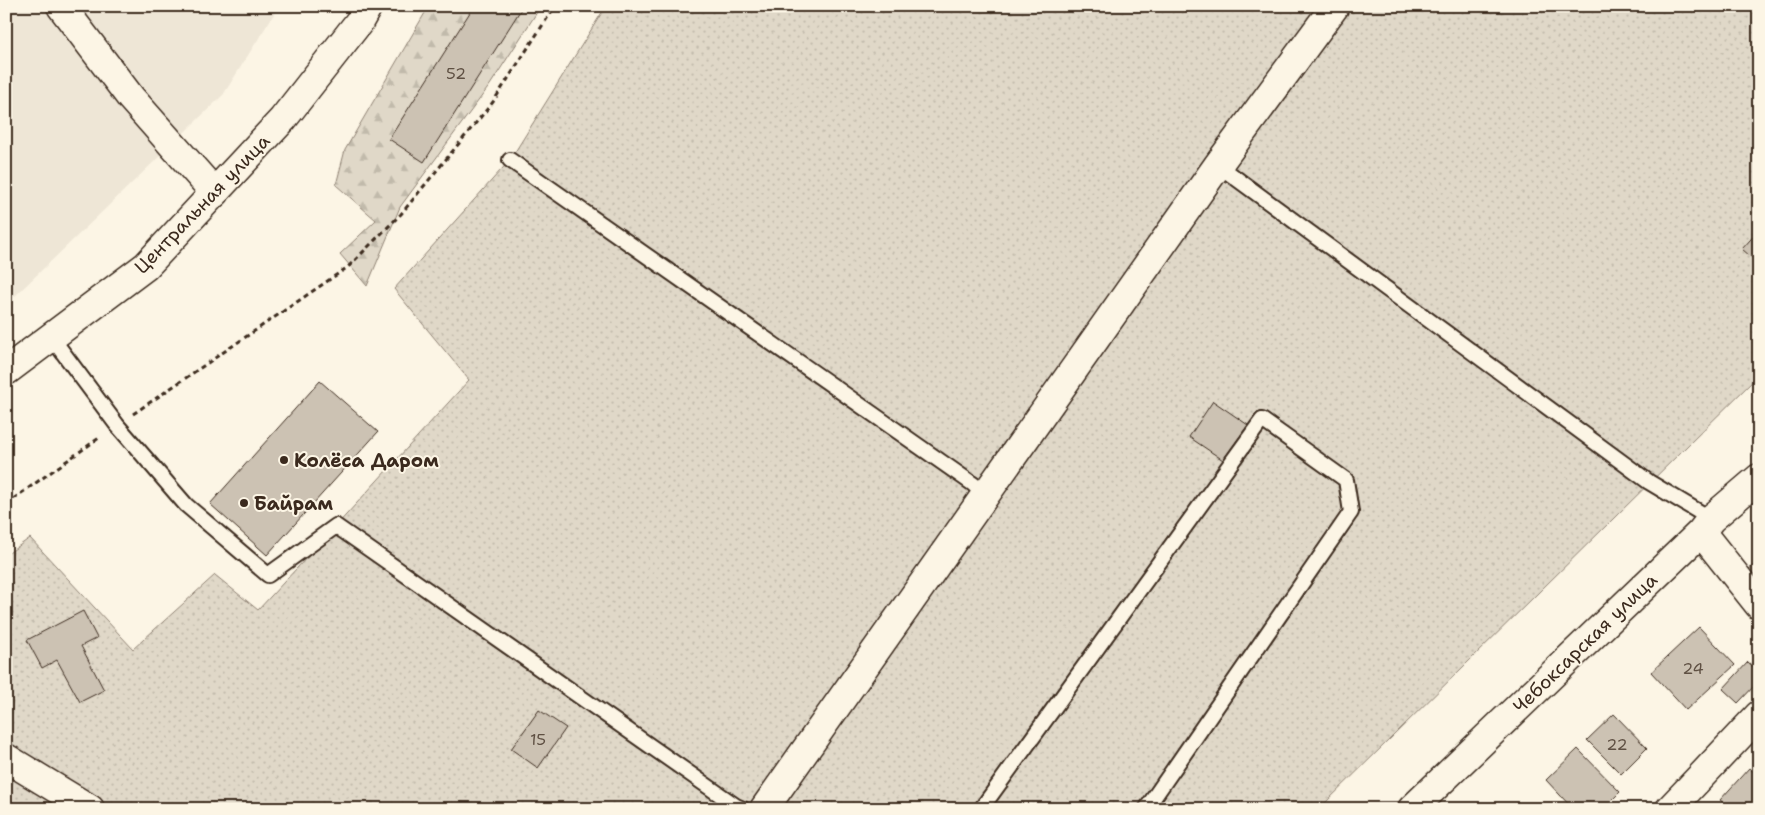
<svg xmlns="http://www.w3.org/2000/svg" width="1765" height="815" font-family="'Shantell Sans',sans-serif">
<style>
.built{fill:#eee6d6}
.forest{fill:url(#forest-firs);stroke:#8e8173}
.garden{fill:url(#garden-dots);stroke:#8e8173}
.building{fill:#ccc2b3;stroke:#3b2a1e}
.lines{fill:none;stroke-linecap:round;stroke-linejoin:round}
.service-casing{stroke:#3b2a1e;stroke-width:18}
.minor-casing{stroke:#3b2a1e;stroke-width:31}
.primary-casing{stroke:#3b2a1e;stroke-width:31}
.path{stroke:#3b2a1e;stroke-width:3;stroke-dasharray:5 4;stroke-linecap:butt}
.service{stroke:#fcf5e5;stroke-width:14}
.minor{stroke:#fcf5e5;stroke-width:28}
.primary{stroke:#fcf5e5;stroke-width:28}
.poi-dot{fill:#3b2a1e;stroke:#fcf5e5;stroke-width:2}
.labels{text-anchor:middle;dominant-baseline:central;stroke-width:4;stroke-linejoin:round;paint-order:stroke}
.number-label{font-size:16px;fill:#5f5043}
.street-label{font-size:19px;fill:#3b2a1e;stroke:#fcf5e5}
.poi-label{font-size:19px;font-weight:bold;fill:#3b2a1e;stroke:#fcf5e5;text-anchor:start}
</style>
<defs>
<pattern id="forest-firs" width="22" height="20" patternUnits="userSpaceOnUse" patternTransform="scale(1.25)"><rect width="22" height="20" fill="#e0d8c8"/><path d="M5 1l3.5 6h-7zM16 11l3.5 6h-7z" fill="#c1baab"/></pattern>
<pattern id="garden-dots" width="8" height="8" patternUnits="userSpaceOnUse" patternTransform="scale(1.25)"><rect width="8" height="8" fill="#e0d8c8"/><path d="M2 2h.1M6 6h.1" fill="none" stroke="#c1baab" stroke-width="1.8" stroke-linecap="round"/></pattern>
</defs>
<rect width="100%" height="100%" fill="#fcf5e5"/>
<filter id="ink" filterUnits="userSpaceOnUse"><feTurbulence type="fractalNoise" baseFrequency=".02" numOctaves="2"/><feDisplacementMap in="SourceGraphic" scale="10" xChannelSelector="R" yChannelSelector="G"/><feConvolveMatrix kernelMatrix="1 2 1 2 8 2 1 2 1" color-interpolation-filters="sRGB"/></filter>
<g filter="url(#ink)">
<path class="built" d="M 6,6 L 279,6 L 223,95 L 14,297 L 6,303 Z"/>
<path class="forest" d="M 429,6 L 541,6 L 490,85 L 400,207 L 367,286 L 340,254 L 376,220 L 336,185 L 345,150 Z"/>
<path class="garden" d="M 606,6 L 1759,6 L 1759,375 L 1319,809 L 6,809 L 6,555 L 30,538 L 133,649 L 215,575 L 258,610 L 336,526 L 469,380 L 394,289 L 510,160 Z"/>
<path class="building" d="M 474,6 L 523,6 L 424,162 L 389,139 Z
M 1759,230 L 1759,264 L 1742,249 Z
M 320,381 L 378,432 L 267,555 L 210,504 Z
M 1213,401 L 1248,425 L 1223,460 L 1189,437 Z
M 1759,560 L 1759,592 L 1743,575 Z
M 83,611 L 97,638 L 81,646 L 104,690 L 80,702 L 57,660 L 42,668 L 27,640 Z
M 1699,627 L 1735,665 L 1686,710 L 1651,672 Z
M 1748,662 L 1759,672 L 1759,681 L 1738,703 L 1723,689 Z
M 539,710 L 566,728 L 538,768 L 511,749 Z
M 1614,714 L 1647,748 L 1621,774 L 1587,740 Z
M 1578,749 L 1620,792 L 1603,809 L 1573,809 L 1546,780 Z
M 1749,768 L 1759,777 L 1759,809 L 1730,809 L 1720,800 Z"/>
<g class="lines">
<g class="service-casing">
<path id="service" d="M 510,160 L 973,484 L 986,496
M 1218,165 L 1649,482 L 1711,519
M 52,338 L 117,425 L 186,505 L 268,575 L 336,526 L 736,806 L 743,809
M 981,809 L 1262,420 L 1346,480 L 1351,512 L 1146,809"/>
</g>
<g class="minor-casing">
<path id="minor" d="M 61,6 L 131,98 L 215,193
M 1701,532 L 1759,605
M 6,758 L 90,809
M 764,809 L 1218,165 L 1335,6
M 1412,809 L 1701,532 L 1711,519 L 1759,478
M 1670,809 L 1759,715"/>
</g>
<g class="primary-casing">
<path id="primary" d="M 6,371 L 146,266 L 283,119 L 359,22 L 368,6"/>
</g>
<path class="path" d="M 133,414 L 348,267 L 401,214 L 493,102 L 555,6
M 6,504 L 99,438"/>
<use href="#service" class="service"/>
<use href="#minor" class="minor"/>
<use href="#primary" class="primary"/>
</g>
</g>
<g class="poi-dot">
<circle cx="284" cy="460" r="5"/>
<circle cx="244" cy="503" r="5"/>
</g>
<g class="labels">
<g class="number-label">
<text x="456" y="73">52</text>
<text x="1693" y="668">24</text>
<text x="538" y="739">15</text>
<text x="1617" y="744">22</text>
</g>
<g class="street-label">
<text transform="translate(202 204) rotate(-46)">Центральная улица</text>
<text transform="translate(1585 643) rotate(-44)">Чебоксарская улица</text>
</g>
<g class="poi-label">
<text x="294" y="460">Колёса Даром</text>
<text x="254" y="503">Байрам</text>
</g>
</g>
<rect width="1765" height="815" fill="none" stroke="#fcf5e5" stroke-width="25"/>
<rect x="12" y="12" width="1740" height="790" fill="none" stroke="#3b2a1e" stroke-width="2" filter="url(#ink)"/>
</svg>
